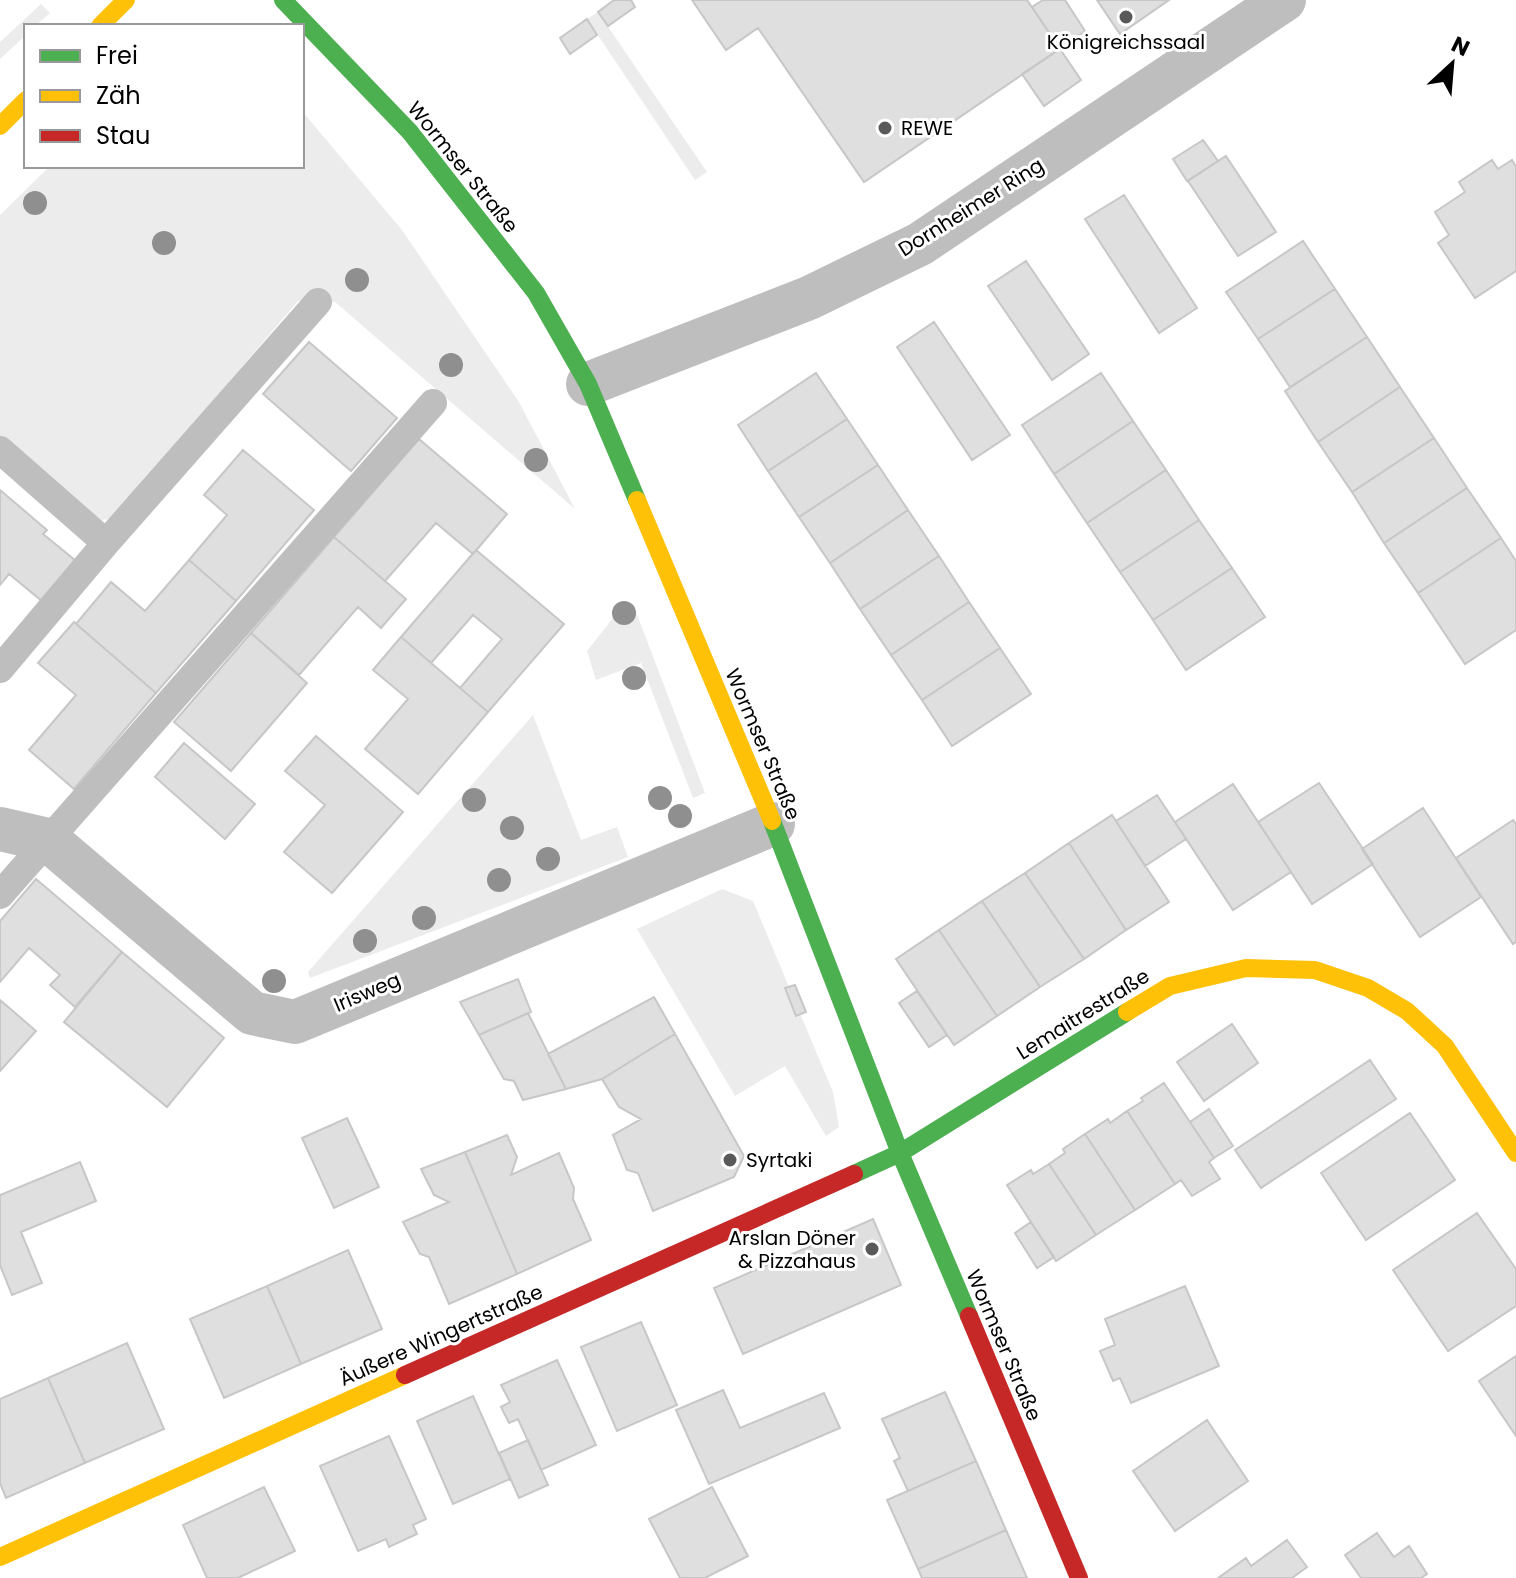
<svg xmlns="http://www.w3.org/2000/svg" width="1516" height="1578" font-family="Poppins,sans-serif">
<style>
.green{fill:#ececec}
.building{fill:#dfdfdf;stroke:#c7c7c7;stroke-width:2}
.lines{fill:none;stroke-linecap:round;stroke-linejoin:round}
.lane{stroke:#bebebe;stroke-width:28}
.street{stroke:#bebebe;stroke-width:44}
.fast{stroke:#4caf50;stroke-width:18}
.slow{stroke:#ffc107;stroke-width:18}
.jam{stroke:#c62828;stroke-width:18}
.tree{fill:#8f8f8f}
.poi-dot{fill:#595959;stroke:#fff;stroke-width:3}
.labels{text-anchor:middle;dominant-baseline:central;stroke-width:6;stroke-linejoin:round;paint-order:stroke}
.poi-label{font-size:20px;fill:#000;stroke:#fff;text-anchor:start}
.street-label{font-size:20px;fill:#000;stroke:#fff}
</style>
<rect width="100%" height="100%" fill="#fff"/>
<path class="green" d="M 41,4 L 50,13 L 35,26 L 26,26 L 26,35 L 0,59 L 0,42 Z
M 598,12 L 707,172 L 695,180 L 587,19 Z
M 302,111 L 402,230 L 519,402 L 575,509 L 335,302 L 298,301 L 112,519 L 90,521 L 0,442 L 0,215 L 50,166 L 302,166 Z
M 633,604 L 705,793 L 693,798 L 641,663 L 596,680 L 587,651 L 620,609 Z
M 533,715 L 581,840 L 617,827 L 628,857 L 310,978 L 308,972 Z
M 722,889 L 753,901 L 833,1092 L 839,1127 L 826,1136 L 785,1066 L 735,1096 L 637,929 Z"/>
<path class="building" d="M 614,0 L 631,0 L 635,7 L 608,26 L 598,12 Z
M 692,0 L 1027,0 L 1060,49 L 864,182 L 758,28 L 726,50 Z
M 1043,0 L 1065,0 L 1085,31 L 1060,49 L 1032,7 Z
M 1097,0 L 1169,0 L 1120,34 Z
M 587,19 L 597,35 L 570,54 L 560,38 Z
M 1060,49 L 1081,80 L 1044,106 L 1022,74 Z
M 1203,140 L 1218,161 L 1187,181 L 1173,159 Z
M 1226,156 L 1276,232 L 1238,256 L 1188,181 Z
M 1492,160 L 1498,169 L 1512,160 L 1516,167 L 1516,271 L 1475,298 L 1438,243 L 1449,235 L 1435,212 L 1465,192 L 1459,182 Z
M 1124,195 L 1197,308 L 1159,333 L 1085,219 Z
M 1303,241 L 1335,289 L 1258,339 L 1226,292 Z
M 1026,261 L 1089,354 L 1052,380 L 988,286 Z
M 1335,289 L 1367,337 L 1290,387 L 1258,339 Z
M 934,322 L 1010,435 L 972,460 L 897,347 Z
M 1367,337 L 1400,387 L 1318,442 L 1285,391 Z
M 309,342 L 397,418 L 351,471 L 263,394 Z
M 816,373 L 847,419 L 768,471 L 738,425 Z
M 1101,373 L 1133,421 L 1054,474 L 1022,425 Z
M 1400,387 L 1434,438 L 1352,492 L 1318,442 Z
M 847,419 L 878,465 L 799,517 L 768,471 Z
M 1133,421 L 1166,470 L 1087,523 L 1054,474 Z
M 1434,438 L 1467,488 L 1384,543 L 1352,492 Z
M 419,439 L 507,514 L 473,554 L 436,523 L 385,581 L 334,537 Z
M 243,450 L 314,510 L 236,601 L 189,560 L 227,515 L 204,495 Z
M 878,465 L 908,510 L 830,563 L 799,517 Z
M 1166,470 L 1199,520 L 1120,572 L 1087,523 Z
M 1467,488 L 1501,538 L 1418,593 L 1384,543 Z
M 0,490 L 47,530 L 43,534 L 76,561 L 42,601 L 9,574 L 0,585 Z
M 908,510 L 939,556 L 860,609 L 830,563 Z
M 1199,520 L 1232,568 L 1153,620 L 1120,572 Z
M 334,537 L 406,599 L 381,628 L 358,607 L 299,675 L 251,633 Z
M 1501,538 L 1516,561 L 1516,630 L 1465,664 L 1418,593 Z
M 476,550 L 564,624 L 488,712 L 460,688 L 502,639 L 473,615 L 431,663 L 401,637 Z
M 939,556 L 969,602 L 891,655 L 860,609 Z
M 189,560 L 236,601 L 156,693 L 76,624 L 111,582 L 145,611 Z
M 1232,568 L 1265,617 L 1186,670 L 1153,620 Z
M 969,602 L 1000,648 L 922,700 L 891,655 Z
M 74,622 L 156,693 L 74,789 L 29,750 L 76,695 L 38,663 Z
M 251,633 L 307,683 L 231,771 L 174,722 Z
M 401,637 L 488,712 L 418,794 L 365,749 L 408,699 L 373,670 Z
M 1000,648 L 1031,694 L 952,746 L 922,700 Z
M 316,736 L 403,812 L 332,893 L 284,852 L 325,805 L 285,771 Z
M 184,743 L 255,804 L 225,839 L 155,777 Z
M 1319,783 L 1373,864 L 1312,904 L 1258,822 Z
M 1233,784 L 1291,872 L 1233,910 L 1175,822 Z
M 1157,795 L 1186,839 L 1145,866 L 1116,821 Z
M 1423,808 L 1481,897 L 1420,937 L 1362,849 Z
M 1112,815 L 1169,902 L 1126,930 L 1069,843 Z
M 1513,820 L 1516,824 L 1516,942 L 1513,944 L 1456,858 Z
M 1069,843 L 1126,930 L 1084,959 L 1025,873 Z
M 1025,873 L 1084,959 L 1040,987 L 982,901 Z
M 36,879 L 122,952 L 75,1007 L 50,985 L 60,975 L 29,948 L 0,982 L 0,921 Z
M 982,901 L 1040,987 L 997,1016 L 939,930 Z
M 939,930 L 997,1016 L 954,1045 L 896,959 Z
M 122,952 L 224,1038 L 167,1107 L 64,1022 Z
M 518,979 L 531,1012 L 479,1035 L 460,1002 Z
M 795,985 L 806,1012 L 796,1016 L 785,988 Z
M 917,991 L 947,1035 L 929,1047 L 899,1003 Z
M 654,997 L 675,1034 L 602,1079 L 566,1089 L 548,1054 Z
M 0,1000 L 36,1031 L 0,1071 Z
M 528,1013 L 566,1089 L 523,1100 L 514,1081 L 504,1079 L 479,1035 Z
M 1232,1024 L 1258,1063 L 1204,1101 L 1177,1062 Z
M 675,1034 L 744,1156 L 734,1177 L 653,1211 L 638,1173 L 627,1170 L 613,1135 L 641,1119 L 619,1107 L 602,1079 Z
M 1370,1060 L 1396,1099 L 1261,1188 L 1235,1150 Z
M 1164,1083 L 1214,1158 L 1209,1162 L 1220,1179 L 1192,1196 L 1181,1180 L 1175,1184 L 1127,1111 L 1143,1101 L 1141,1098 Z
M 1209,1109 L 1233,1146 L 1214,1158 L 1190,1122 Z
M 1127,1111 L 1175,1184 L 1135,1210 L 1085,1134 L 1108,1119 L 1110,1123 Z
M 1410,1113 L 1455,1180 L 1366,1240 L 1321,1173 Z
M 347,1118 L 379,1187 L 334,1208 L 302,1138 Z
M 1085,1134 L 1135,1210 L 1096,1235 L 1049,1164 L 1065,1153 L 1063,1149 Z
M 507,1135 L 517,1157 L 511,1175 L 559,1153 L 574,1188 L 573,1199 L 591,1240 L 517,1274 L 465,1152 Z
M 465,1152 L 517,1274 L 449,1304 L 429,1257 L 420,1254 L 403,1222 L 449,1202 L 434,1195 L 421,1169 Z
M 80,1162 L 96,1201 L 21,1232 L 42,1283 L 12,1295 L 0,1265 L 0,1195 Z
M 1049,1164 L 1096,1235 L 1056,1261 L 1007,1185 L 1031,1170 L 1033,1174 Z
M 1477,1213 L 1516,1269 L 1516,1306 L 1448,1351 L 1393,1270 Z
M 873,1219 L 901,1285 L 743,1354 L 714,1288 Z
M 1031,1222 L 1054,1257 L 1037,1268 L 1015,1233 Z
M 348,1250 L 382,1329 L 301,1364 L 267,1286 Z
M 267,1286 L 301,1364 L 224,1398 L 190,1319 Z
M 1185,1286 L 1219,1366 L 1131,1403 L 1120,1378 L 1113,1381 L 1100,1351 L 1115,1345 L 1105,1319 Z
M 641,1322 L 677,1405 L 617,1431 L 581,1347 Z
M 127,1343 L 164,1429 L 85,1463 L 48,1378 Z
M 1516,1356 L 1516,1436 L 1479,1381 Z
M 557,1360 L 596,1445 L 541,1470 L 518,1419 L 509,1423 L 501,1407 L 510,1402 L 501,1385 Z
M 48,1378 L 85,1463 L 6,1498 L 0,1483 L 0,1399 Z
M 723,1390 L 740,1428 L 824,1393 L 840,1428 L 709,1484 L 676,1410 Z
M 945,1392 L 976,1461 L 908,1491 L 894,1461 L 900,1458 L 882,1419 Z
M 473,1396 L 510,1479 L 453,1504 L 417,1421 Z
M 1207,1420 L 1248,1481 L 1175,1531 L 1133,1471 Z
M 389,1436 L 426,1519 L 413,1525 L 417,1534 L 389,1547 L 386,1539 L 358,1551 L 320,1466 Z
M 528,1440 L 548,1485 L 519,1498 L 499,1453 Z
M 976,1461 L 1006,1530 L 918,1569 L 887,1500 Z
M 264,1487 L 295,1551 L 238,1578 L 207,1578 L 183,1525 Z
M 712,1487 L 748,1556 L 705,1578 L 680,1578 L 649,1519 Z
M 1006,1530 L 1027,1578 L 922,1578 L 918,1569 Z
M 1377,1533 L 1394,1557 L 1409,1546 L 1427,1574 L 1421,1578 L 1361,1578 L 1345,1555 Z
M 1287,1540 L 1307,1567 L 1292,1578 L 1218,1578 L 1246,1558 L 1251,1566 Z"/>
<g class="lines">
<path class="lane" d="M 0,450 L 106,543
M 0,669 L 106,543 L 318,302
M 0,895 L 433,403"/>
<path class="street" d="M 588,384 L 809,298 L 920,244 L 1284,0
M 0,829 L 48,840 L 252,1013 L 295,1022 L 773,824"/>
<path class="fast" d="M 283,0 L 410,132 L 536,293 L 588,384 L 637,500
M 772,821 L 900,1153 L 969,1316
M 854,1174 L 900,1153 L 1127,1012"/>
<path class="slow" d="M 100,26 L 126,0
M 0,126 L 26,100
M 637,500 L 772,821
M 1127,1012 L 1170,986 L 1246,968 L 1315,970 L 1368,988 L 1407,1011 L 1445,1046 L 1516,1153
M 0,1557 L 405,1375"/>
<path class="jam" d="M 969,1316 L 1079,1578
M 405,1375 L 854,1174"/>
</g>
<g class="tree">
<circle cx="35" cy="203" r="12"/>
<circle cx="164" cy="243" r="12"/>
<circle cx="357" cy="280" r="12"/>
<circle cx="451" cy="365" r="12"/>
<circle cx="536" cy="460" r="12"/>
<circle cx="624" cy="613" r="12"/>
<circle cx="634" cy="678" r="12"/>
<circle cx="660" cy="798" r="12"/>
<circle cx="474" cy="800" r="12"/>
<circle cx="680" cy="816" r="12"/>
<circle cx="512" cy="828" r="12"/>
<circle cx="548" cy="859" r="12"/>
<circle cx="499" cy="880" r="12"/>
<circle cx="424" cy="918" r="12"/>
<circle cx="365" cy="941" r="12"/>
<circle cx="274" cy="981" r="12"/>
</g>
<g class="poi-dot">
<circle cx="1126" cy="17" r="8"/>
<circle cx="885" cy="128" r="8"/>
<circle cx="730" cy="1160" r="8"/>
<circle cx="872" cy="1249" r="8"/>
</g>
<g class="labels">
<g class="poi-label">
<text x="1126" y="42" text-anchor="middle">Königreichssaal</text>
<text x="901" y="128">REWE</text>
<text x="746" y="1160">Syrtaki</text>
<text x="856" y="1238" text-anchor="end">Arslan Döner<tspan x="856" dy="23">&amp; Pizzahaus</tspan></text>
</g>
<g class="street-label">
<text transform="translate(463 167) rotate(51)">Wormser Straße</text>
<text transform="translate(971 207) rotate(-32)">Dornheimer Ring</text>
<text transform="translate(763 744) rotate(67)">Wormser Straße</text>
<text transform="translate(367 992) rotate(-23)">Irisweg</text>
<text transform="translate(1083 1014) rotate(-32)">Lemaitrestraße</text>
<text transform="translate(441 1335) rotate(-24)">Äußere Wingertstraße</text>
<text transform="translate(1004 1345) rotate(67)">Wormser Straße</text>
</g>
</g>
<rect x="24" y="24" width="280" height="144" fill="#ffffff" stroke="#999999" stroke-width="2"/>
<rect x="40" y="50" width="40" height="12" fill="#4caf50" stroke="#999999" stroke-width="2"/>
<text x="96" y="64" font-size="24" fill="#000000">Frei</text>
<rect x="40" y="90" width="40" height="12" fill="#ffc107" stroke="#999999" stroke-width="2"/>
<text x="96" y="104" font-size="24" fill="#000000">Zäh</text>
<rect x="40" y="130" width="40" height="12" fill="#c62828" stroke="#999999" stroke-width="2"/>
<text x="96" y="144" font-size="24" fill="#000000">Stau</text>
<g transform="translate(1452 64) rotate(26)" stroke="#ffffff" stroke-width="6" paint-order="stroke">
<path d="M0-6L14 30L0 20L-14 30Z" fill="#000000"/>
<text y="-12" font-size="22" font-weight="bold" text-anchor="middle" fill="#000000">N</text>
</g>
</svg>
